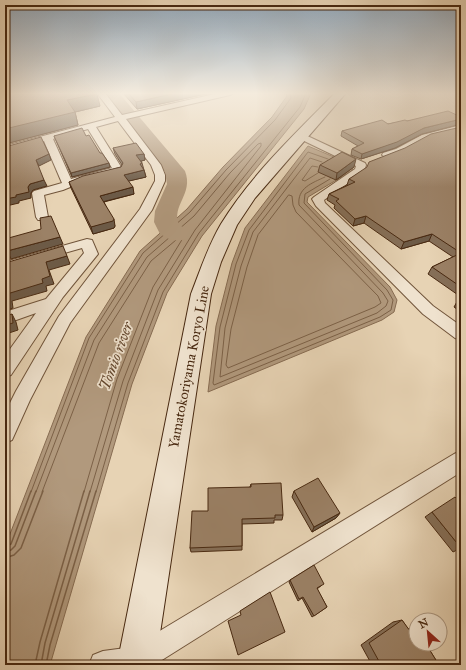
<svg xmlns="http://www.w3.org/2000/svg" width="466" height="670" font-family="'IM FELL Great Primer',serif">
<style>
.water{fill:#b1997d;stroke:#876c52}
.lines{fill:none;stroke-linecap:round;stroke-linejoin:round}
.shore-far1{stroke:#7c6147;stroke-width:1}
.shore{stroke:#7c6147;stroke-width:1.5}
.river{fill:#b1997d;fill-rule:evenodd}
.minor-casing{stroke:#70543a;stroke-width:2}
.secondary-casing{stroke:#482911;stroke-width:2}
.minor{fill:#efe2ce;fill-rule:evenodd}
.secondary{fill:#efe2ce;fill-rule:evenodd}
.wall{fill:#856f58;stroke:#482911}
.shaded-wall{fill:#6c5a47;stroke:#482911}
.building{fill:#9b8166;stroke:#482911}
.labels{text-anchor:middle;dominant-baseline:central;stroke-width:3.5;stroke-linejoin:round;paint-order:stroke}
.street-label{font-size:14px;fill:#482911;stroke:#efe2ce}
.water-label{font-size:15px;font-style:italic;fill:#62452c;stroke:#efe2ce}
</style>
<rect width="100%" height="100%" fill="#e7d3b4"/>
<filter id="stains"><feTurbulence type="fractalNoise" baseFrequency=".005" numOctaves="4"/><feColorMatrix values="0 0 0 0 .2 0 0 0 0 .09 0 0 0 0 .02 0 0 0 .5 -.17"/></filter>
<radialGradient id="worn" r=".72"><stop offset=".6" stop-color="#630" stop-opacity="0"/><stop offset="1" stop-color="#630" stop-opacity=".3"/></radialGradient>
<path class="water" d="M 286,93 L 311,93 L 304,109 L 202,236 L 167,293 L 132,384 L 50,665 L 5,665 L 5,547 L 86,337 L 140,251 L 187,209 L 223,167 L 272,117 L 287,96 Z
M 308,146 L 348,163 L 353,170 L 308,197 L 307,202 L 390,287 L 397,300 L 394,312 L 382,320 L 208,392 L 216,326 L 232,263 L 245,228 Z"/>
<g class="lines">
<path class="shore-far1" d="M 328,159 L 308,152 L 249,230 L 236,264 L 220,327 L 213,383 L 214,385 L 380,317 L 391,310 L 393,300 L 387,290 L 304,203 L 305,194 L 330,179
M 322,162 L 310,158 L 253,232 L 241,266 L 225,328 L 220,377 L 377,313 L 386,306 L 388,301 L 383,293 L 299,205 C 297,188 312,183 325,177
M 318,167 L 312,166 L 302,180 L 305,181 L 318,173
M 289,195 L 292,196 L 293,205 L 296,212 L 378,296 L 381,303 L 375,307 L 228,368 L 226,365 L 231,329 L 247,267 L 258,235 Z
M 31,492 L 89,338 L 143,253 L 190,212 L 226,170 L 275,120 L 291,98 L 290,93
M 36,492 L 94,340 L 147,257 L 194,216 L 230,173 L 258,144 L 261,143 L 261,146 L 195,230 L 158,290 L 123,381 L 90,492
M 42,492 L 99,343 L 151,261 L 182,235 L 183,238 L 153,287 L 117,379 L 84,492
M 96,492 L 128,383 L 163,292 L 199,233 L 300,107 L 306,93"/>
<path class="shore" d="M 5,547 L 11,544 L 31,491
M 5,552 L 11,550 L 15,546 L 36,491
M 5,558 L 14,555 L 21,548 L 43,491
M 35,665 L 40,642 L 84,491
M 41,665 L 45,643 L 90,491
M 46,665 L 50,645 L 96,491"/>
<path class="river" d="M 103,93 L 119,93 L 185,171 C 194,194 171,205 179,225 L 187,229 L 190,234 L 187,239 L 178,241 L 169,239 L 160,234 L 154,222 L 155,211 L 167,184 L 165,172 Z"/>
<g class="minor-casing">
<path id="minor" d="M 97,93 L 105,93 L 122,115 L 219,93 L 234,93 L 230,95 L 126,119 L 161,165 L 165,175 L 165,181 L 152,210 L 70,323 L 30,400 L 12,440 L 5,443 L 5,413 L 16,391 L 59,316 L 140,209 L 155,181 L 155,175 L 151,165 L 118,121 L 96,127 L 123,170 L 122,172 L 85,181 L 63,190 L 44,195 L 48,217 L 46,220 L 38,220 L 36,217 L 32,193 L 34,191 L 62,183 L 44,141 L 5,152 L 5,146 L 115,117 ZM 88,129 L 112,168 L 71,179 L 53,139 Z
M 461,125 L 461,131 L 428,139 L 402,153 L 387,158 L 382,155 L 383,153 L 396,149 L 422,135 Z
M 301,133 L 365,163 L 366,165 L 364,172 L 324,200 L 325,203 L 433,306 L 461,326 L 461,340 L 455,338 L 423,314 L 316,206 L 312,199 L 314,197 L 355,169 L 356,166 L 298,138 L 296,136 L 298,134 Z
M 87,239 L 92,240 L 98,254 L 63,297 L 11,375 L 5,377 L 5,356 L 36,313 L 5,324 L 5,312 L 46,299 L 84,253 L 82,248 L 5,270 L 5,262 Z
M 461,451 L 461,472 L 154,665 L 89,665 L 93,655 L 103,651 L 133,647 L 454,454 Z"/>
</g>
<g class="secondary-casing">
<path id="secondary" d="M 335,93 L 346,93 L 255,198 L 237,225 L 221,262 L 211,294 L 156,660 L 153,665 L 121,665 L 118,660 L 191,294 C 200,271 208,246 221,224 C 251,175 295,134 335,93 Z"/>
</g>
<use href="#minor" class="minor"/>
<use href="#secondary" class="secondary"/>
</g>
<path class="wall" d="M 5,93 L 100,106 L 75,112 L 78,125 L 9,143 L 5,137 Z
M 123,93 L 210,93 L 137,109 Z
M 461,117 L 461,124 L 422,134 L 395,148 L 361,159 L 351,155 L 352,149 L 358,146 L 341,136 L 342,131 L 407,121 Z
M 461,127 L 461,297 L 428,274 L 432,267 L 453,257 L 429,241 L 401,249 L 364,223 L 353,226 L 334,208 L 335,205 L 327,200 L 329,194 L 347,185 L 349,179 Z
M 54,136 L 86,136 L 110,167 L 72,177 Z
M 113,148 L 144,154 L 145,160 L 141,161 L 142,163 L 146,177 L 128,181 L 134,194 L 104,202 L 115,226 L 114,228 L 93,234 L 71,188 L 69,182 L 121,167 L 122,165 L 115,154 Z
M 320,165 L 354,167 L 336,180 L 318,172 Z
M 461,299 L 461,312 L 454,307 L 458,300 Z
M 251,484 L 283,515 L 282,520 L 274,520 L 274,523 L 242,524 L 242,550 L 191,552 L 190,548 L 208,511 L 250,487 Z
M 294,491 L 340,513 L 336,518 L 312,532 L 292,497 Z
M 432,512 L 461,548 L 453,552 L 425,517 Z
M 290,580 L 322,585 L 317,589 L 327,607 L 312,617 L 302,598 L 298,601 L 289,582 Z
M 402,620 L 408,629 L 415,627 L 439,665 L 372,665 L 361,645 L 393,622 Z"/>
<path class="shaded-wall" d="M 176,93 L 210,93 L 137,109 L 136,102 Z
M 97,94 L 100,106 L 75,112 L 78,125 L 9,143 L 5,134 L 5,129 L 67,100 Z
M 461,119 L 461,124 L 422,134 L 395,148 L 361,159 L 362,154 L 424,128 Z
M 49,154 L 51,160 L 39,166 L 36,160 Z
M 144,154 L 145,160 L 138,162 L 136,155 Z
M 356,159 L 354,167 L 336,180 L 337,173 Z
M 109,163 L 110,167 L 72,177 L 71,173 Z
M 144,170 L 146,177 L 125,182 L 124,175 Z
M 44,180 L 47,186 L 33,190 L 31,193 L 31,198 L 19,201 L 19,203 L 6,206 L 5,204 L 5,199 L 28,187 L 30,184 Z
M 133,187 L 134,194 L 102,202 L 100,196 Z
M 366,216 L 364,223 L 353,226 L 355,219 Z
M 114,219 L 115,226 L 114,228 L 93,234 L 91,227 Z
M 432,234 L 429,241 L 401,249 L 404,242 Z
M 60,237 L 63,244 L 11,259 L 7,251 Z
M 67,256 L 70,264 L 49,270 L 54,284 L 46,286 L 47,291 L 12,301 L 13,308 L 5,311 L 5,301 L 7,294 L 42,279 L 46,262 Z
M 12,314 L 16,322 L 18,330 L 6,334 L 7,340 L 5,340 L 5,325 Z
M 340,513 L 336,518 L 312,532 L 314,527 Z"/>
<path class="building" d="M 5,93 L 97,93 L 97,94 L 67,100 L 75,112 L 5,129 Z
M 128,93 L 176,93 L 136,102 Z
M 448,111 L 461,117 L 461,119 L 424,128 L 397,142 L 362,154 L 352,149 L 364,143 L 342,131 L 382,120 L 388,124 L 405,120 L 407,121 Z
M 461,127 L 461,287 L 432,267 L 461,253 L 432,234 L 404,242 L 366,216 L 355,219 L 336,201 L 339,199 L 329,194 L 355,182 L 349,179 L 367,167 L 369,162 L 405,148 L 431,134 Z
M 82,128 L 86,136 L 89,135 L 100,153 L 102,153 L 109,163 L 71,173 L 54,136 Z
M 41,137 L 49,154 L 36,160 L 44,180 L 30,184 L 28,187 L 29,192 L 16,195 L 16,197 L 5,199 L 5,147 Z
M 136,143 L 144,154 L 136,155 L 142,163 L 140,164 L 144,170 L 124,175 L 133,187 L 100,196 L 114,219 L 113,221 L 91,227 L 69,182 L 83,176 L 121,167 L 123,163 L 113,148 Z
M 342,152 L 356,159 L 337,173 L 320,165 Z
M 51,216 L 60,237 L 7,251 L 5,245 L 5,239 L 41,229 L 40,218 Z
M 63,246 L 67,256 L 46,262 L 50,276 L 42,279 L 43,283 L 7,294 L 9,300 L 5,301 L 5,263 Z
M 12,314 L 13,323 L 5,325 L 5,316 Z
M 318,478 L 340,513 L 314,527 L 294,491 Z
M 281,483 L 283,515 L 275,515 L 275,518 L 242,519 L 242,546 L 190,548 L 192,511 L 208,511 L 208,488 L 251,487 L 251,484 Z
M 455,497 L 457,499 L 461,497 L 461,548 L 432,512 Z
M 314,565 L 324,584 L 317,588 L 327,607 L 314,616 L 303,597 L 299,599 L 290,580 Z
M 270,592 L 285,632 L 238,655 L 228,621 L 241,615 L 240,611 Z
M 402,620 L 410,631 L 415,627 L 416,629 L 416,644 L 426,644 L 439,665 L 381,665 L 369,643 Z"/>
<linearGradient id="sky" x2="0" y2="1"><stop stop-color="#92a9bd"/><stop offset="0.5" stop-color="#f4ebdd"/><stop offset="1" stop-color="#f4ebdd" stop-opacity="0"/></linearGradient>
<rect width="466" height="187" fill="url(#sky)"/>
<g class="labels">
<g class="street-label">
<text transform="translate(189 367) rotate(-79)">Yamatokoriyama Koryo Line</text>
</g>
<g class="water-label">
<text transform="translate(116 356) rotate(-70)">Tomio river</text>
</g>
</g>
<rect width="466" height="670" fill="none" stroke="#e7d3b4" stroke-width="20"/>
<rect x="6" y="6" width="454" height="658" fill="none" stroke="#482911" stroke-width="2"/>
<rect x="10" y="10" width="446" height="650" fill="none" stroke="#482911"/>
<g transform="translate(428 632) rotate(333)"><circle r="19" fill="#efe2ce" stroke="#ac9882"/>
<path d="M0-3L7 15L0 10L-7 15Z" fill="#8f2418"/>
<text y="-6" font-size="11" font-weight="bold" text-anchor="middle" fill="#482911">N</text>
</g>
<rect width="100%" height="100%" filter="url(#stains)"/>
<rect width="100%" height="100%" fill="url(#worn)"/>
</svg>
